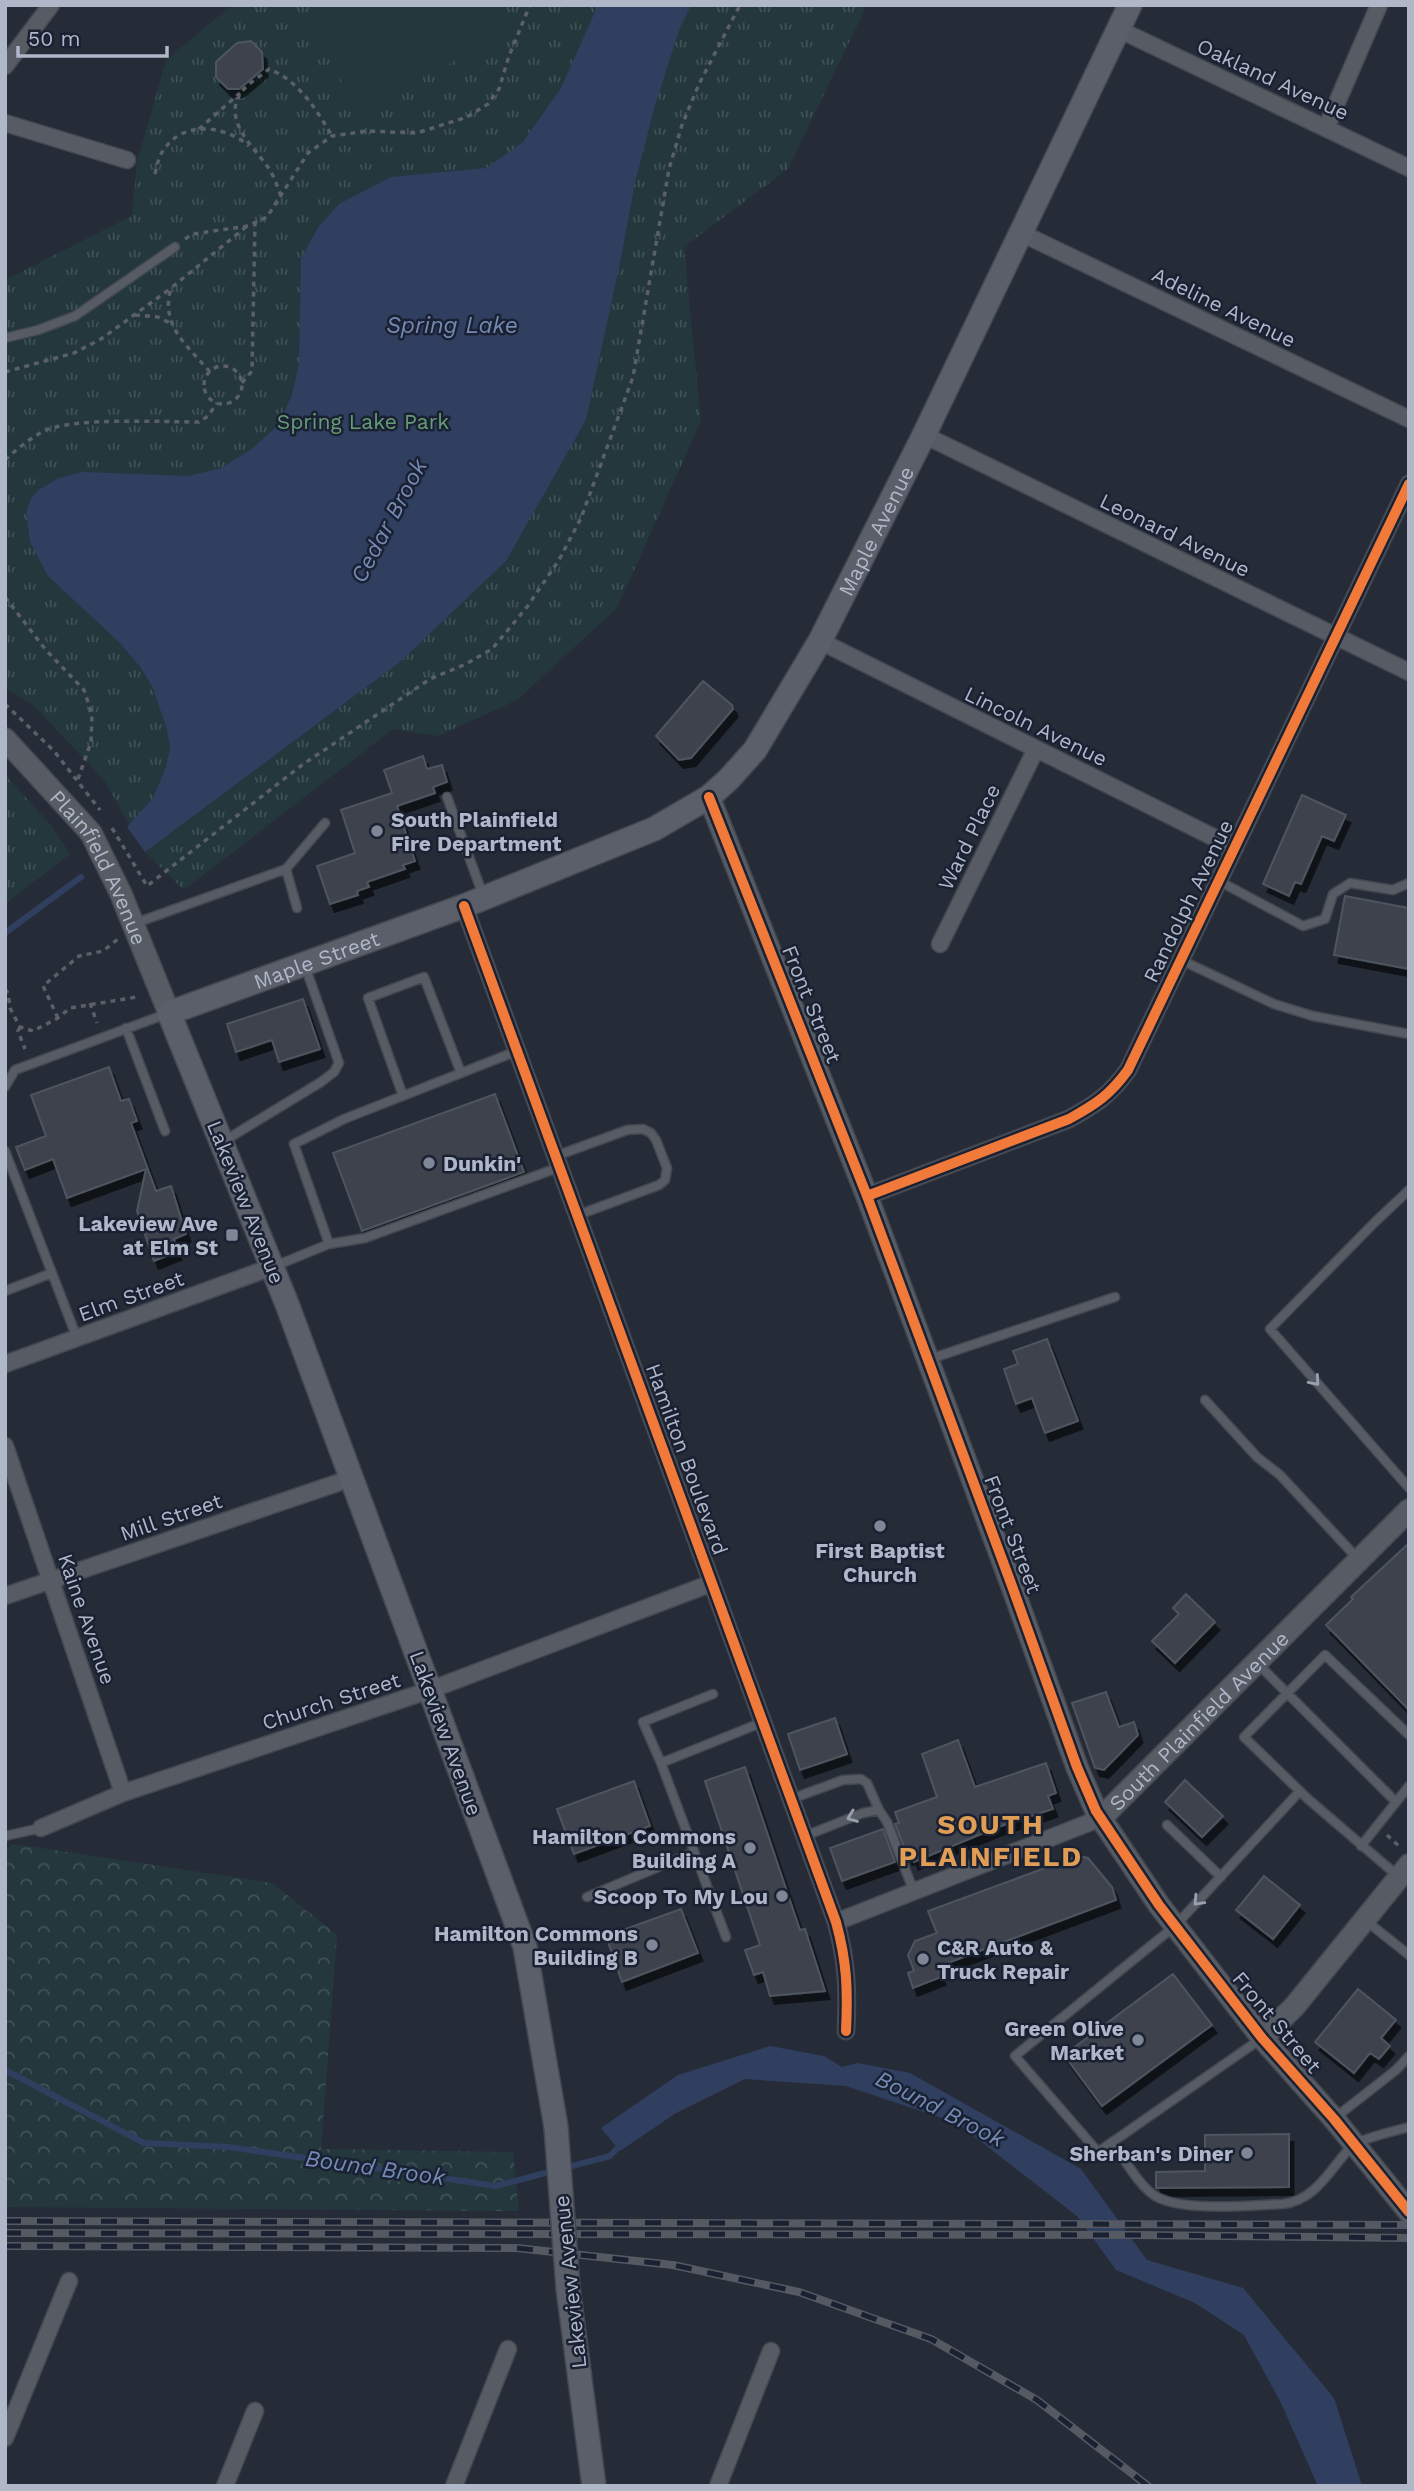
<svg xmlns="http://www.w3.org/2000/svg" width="1414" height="2491" font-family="'Work Sans',sans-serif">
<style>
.grass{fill:url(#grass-tufts)}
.forest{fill:url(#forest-crowns)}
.pitch{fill:#23373d}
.water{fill:#303f60}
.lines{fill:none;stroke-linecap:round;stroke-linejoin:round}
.stream{stroke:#303f60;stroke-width:6}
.building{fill:#3e434d;stroke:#4e545f;stroke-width:2;filter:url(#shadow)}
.service-casing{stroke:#434750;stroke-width:11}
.minor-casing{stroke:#434750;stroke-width:19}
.tertiary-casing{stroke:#434750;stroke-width:24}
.secondary-casing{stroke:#434750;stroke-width:26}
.path{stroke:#5a5f68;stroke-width:3.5;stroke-dasharray:5 5;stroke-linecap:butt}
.service{stroke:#565b64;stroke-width:8}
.minor{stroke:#565b64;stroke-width:16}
.tertiary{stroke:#565b64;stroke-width:21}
.secondary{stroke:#5b5f69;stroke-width:23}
.rail-casing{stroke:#555a62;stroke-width:8}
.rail{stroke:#1a2132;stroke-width:5;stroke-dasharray:16;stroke-linecap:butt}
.secondary-bridge-casing{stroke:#434750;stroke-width:26;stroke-linecap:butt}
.secondary-bridge{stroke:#5b5f69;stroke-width:23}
.cycleway-casing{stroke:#1a2132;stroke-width:15}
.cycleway{stroke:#f17a3a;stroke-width:10}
.oneway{stroke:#99a0b0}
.poi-dot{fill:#7f8696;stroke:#1a2132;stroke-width:2.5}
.labels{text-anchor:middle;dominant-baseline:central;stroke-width:5;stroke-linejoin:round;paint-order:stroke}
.street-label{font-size:21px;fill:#afb7c9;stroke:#1a2132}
.park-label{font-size:21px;fill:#649d76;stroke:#1a2132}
.poi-label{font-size:21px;font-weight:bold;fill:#afb7c9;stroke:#1a2132;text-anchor:end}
.water-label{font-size:23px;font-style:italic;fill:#748ab4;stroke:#1a2132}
.district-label{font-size:28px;font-weight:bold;letter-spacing:2px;fill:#df9d55;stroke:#1a2132}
</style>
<defs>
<pattern id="grass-tufts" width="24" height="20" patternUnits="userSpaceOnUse" patternTransform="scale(1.75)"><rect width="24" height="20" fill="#23373d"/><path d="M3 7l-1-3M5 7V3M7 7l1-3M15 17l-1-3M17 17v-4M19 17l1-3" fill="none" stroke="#405258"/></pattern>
<pattern id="forest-crowns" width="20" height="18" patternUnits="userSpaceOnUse" patternTransform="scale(1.75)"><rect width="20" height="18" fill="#23373d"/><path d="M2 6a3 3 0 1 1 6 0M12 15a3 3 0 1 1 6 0" fill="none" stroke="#405258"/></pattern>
<filter id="shadow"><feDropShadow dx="4.5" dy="8" stdDeviation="0" flood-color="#0009"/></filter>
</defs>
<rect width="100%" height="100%" fill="#262c37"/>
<path class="grass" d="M 232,5 L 867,5 L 788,169 L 684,247 L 701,421 L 617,608 L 517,700 L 438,736 L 393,729 L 184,890 L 145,852 L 104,780 L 34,706 L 5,687 L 5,280 L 132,216 L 137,162 L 166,60 Z
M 5,775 L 51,825 L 70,854 L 5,904 Z"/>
<path class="forest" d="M 14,1844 L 272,1883 L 337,1935 L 321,2149 L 513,2152 L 519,2211 L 5,2207 L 5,1849 Z"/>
<path class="pitch" d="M 331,5 L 493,5 L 508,35 L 355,110 L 310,16 Z"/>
<path class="water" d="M 598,5 L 691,5 L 679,30 L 654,109 L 635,183 L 621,258 L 586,420 L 506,561 L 400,662 L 145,852 L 127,827 L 153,798 L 166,767 L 170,748 L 167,730 L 153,688 L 141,668 L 120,643 L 48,576 L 30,542 L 26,512 L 32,497 L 40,489 L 59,478 L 83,472 L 188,476 L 221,468 L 253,448 L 278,425 L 292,395 L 299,363 L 301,258 L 319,226 L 339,204 L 391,177 L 486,168 L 523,142 L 561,88 Z
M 770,2046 L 824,2056 L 842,2067 L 858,2063 L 910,2073 L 1081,2169 L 1147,2260 L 1243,2288 L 1334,2398 L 1362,2486 L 1318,2486 L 1281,2403 L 1244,2335 L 1195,2303 L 1116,2270 L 1077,2216 L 957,2123 L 846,2086 L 745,2079 L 676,2113 L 620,2151 L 601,2128 L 678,2075 Z"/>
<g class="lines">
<path class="stream" d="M 5,933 L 81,877
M 5,2070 L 144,2143 L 229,2147 L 496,2186 L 610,2156 L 622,2143"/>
</g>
<path class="building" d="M 251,41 L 262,52 L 263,69 L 239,89 L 228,89 L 216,77 L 216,62 L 237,43 Z
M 703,681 L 732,705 L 733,709 L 691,758 L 679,760 L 656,736 Z
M 423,756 L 427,769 L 442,765 L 447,782 L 433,787 L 435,793 L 397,806 L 415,861 L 403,865 L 405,869 L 367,882 L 369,887 L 357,891 L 358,895 L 330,904 L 317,866 L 355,853 L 341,810 L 392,793 L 384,770 Z
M 1302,795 L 1346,815 L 1334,841 L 1322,836 L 1301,884 L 1295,882 L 1289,896 L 1263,884 Z
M 1345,896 L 1409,908 L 1409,969 L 1334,955 Z
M 303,999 L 320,1049 L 279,1062 L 272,1040 L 236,1052 L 227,1024 Z
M 109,1067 L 121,1101 L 129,1099 L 137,1121 L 131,1123 L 156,1191 L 171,1186 L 186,1234 L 174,1239 L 177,1252 L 154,1261 L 137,1211 L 146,1169 L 67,1198 L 53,1159 L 25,1170 L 16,1147 L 46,1136 L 31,1095 Z
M 495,1094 L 524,1172 L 362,1231 L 333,1153 Z
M 1047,1339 L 1078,1421 L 1045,1433 L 1032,1398 L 1016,1404 L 1004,1369 L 1018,1364 L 1013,1351 Z
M 1409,1543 L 1409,1710 L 1326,1625 L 1353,1599 L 1351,1597 Z
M 1186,1594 L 1215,1622 L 1175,1663 L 1152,1641 L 1179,1614 L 1173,1608 Z
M 1106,1692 L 1119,1727 L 1134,1722 L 1138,1735 L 1104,1770 L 1095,1768 L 1072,1703 Z
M 835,1718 L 847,1754 L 800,1770 L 788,1734 Z
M 958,1740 L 975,1787 L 1046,1763 L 1056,1793 L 1048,1796 L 1053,1809 L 998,1827 L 914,1862 L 912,1856 L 908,1857 L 895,1824 L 899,1823 L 895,1812 L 937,1797 L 922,1754 Z
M 745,1767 L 800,1930 L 805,1929 L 825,1991 L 770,1996 L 763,1972 L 754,1975 L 745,1950 L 760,1945 L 705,1781 Z
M 1185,1780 L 1223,1816 L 1202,1837 L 1165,1802 Z
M 634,1781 L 650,1826 L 574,1854 L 557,1809 Z
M 883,1829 L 895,1862 L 842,1881 L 830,1848 Z
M 1078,1856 L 1088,1858 L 1112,1887 L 1116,1900 L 937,1967 L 941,1977 L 913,1988 L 908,1973 L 914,1971 L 908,1955 L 915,1941 L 937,1933 L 928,1911 Z
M 1264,1876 L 1300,1905 L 1273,1939 L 1236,1910 Z
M 681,1909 L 698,1953 L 622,1982 L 606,1936 Z
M 1173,1974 L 1212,2025 L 1102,2106 L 1064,2055 Z
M 1358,1989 L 1396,2020 L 1381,2038 L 1390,2046 L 1379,2059 L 1370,2053 L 1354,2073 L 1315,2042 Z
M 1289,2134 L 1289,2187 L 1156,2188 L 1156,2172 L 1205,2171 L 1205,2135 Z"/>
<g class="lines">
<g class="service-casing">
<path id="service" d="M 5,338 L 38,330 L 75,316 L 175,247
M 447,797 L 483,895
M 286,869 L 325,823
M 1219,881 L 1303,926 L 1325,919 L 1333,894 L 1350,883 L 1393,890 L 1409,883
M 133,924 L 286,869 L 297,908
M 1181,960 L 1274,1004 L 1313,1016 L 1409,1034
M 126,1028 L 165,1131
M 5,1087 L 15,1070 L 166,1014
M 403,1096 L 368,998 L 424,977 L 461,1073
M 224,1141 L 321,1082 L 334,1072 L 339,1063 L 305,966
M 5,1151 L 77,1338
M 556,1156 L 627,1130 L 643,1129 L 651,1133 L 656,1140 L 667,1168 L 665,1180 L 659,1185 L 578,1215
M 1409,1190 L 1375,1222 L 1270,1329 L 1409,1488
M 329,1244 L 365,1238 L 560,1167
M 275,1266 L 329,1244 L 294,1144 L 344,1119 L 517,1051
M 5,1291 L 52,1273
M 930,1359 L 1115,1297
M 1205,1400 L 1257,1457 L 1280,1475 L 1358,1559
M 1257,1663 L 1396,1802
M 661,1763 L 643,1722 L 713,1694
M 791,1799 L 843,1780 L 861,1779 L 867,1783 L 879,1810
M 1167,1825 L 1221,1877
M 5,1836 L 41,1828
M 805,1836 L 863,1813 L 879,1810 L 887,1822 L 914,1892
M 1361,1846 L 1409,1786
M 1399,1877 L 1308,1799 L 1244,1737 L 1325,1655 L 1409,1735
M 587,1897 L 694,1852
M 1365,1920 L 1409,1955
M 726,1937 L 661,1763 L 763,1722
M 1262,2038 L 1098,2152 L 1015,2056 L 1175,1926 L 1300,1791
M 1336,2117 L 1396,2070 L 1409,2056
M 1112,2142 C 1123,2157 1141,2189 1157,2197 C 1185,2212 1251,2205 1283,2204 C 1317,2200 1331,2167 1352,2146 C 1362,2138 1395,2131 1409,2127"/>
</g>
<g class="minor-casing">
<path id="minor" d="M 1118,29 L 1409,168
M 5,66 L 51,5
M 5,123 L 127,160
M 1326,128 L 1379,5
M 1021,233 L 1409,419
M 924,435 L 1409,672
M 820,641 L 1235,848
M 464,906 L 836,1922 C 847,1962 848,1990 846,2031
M 940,944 L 1036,749
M 867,1196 L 1069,1119 C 1096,1104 1110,1095 1128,1070 L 1409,484
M 5,1364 L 272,1267
M 5,1446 L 123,1793
M 5,1596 L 352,1478
M 41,1828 L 123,1793 L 430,1690 L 712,1583
M 836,1922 L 1101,1818
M 5,2438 L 69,2281
M 225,2486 L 255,2411
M 454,2486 L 508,2349
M 718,2486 L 771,2351"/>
</g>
<g class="tertiary-casing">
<g id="tertiary">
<path id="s1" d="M 5,739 L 91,833 L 121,894 L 169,1013"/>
<path d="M 709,797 L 867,1196 L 1012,1586 L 1077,1767 L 1096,1811 L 1159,1905 L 1262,2038 L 1334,2119 L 1409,2212"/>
<path id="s2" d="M 1101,1818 L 1409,1510"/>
<path d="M 1262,2038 L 1294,2007 L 1409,1865"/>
</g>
</g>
<g class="secondary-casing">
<g id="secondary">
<path id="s3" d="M 556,2127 L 525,1947 L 287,1304 L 169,1013 L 464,906 L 654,829 L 709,797 L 729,779 L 755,750 L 820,641 L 924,435 L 1130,5"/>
<path d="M 568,2288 L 594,2486"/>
</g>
</g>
<path class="path" d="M 199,129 L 240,93
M 155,174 C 157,165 159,155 165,148 C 185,120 226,126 249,146
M 281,196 C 277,186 274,175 267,166 C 253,146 220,118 243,90 C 250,82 261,76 269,69 C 299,81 316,109 332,136
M 185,239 L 193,234 L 248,226 L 267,217 L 308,153 L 332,136 L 367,131 L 417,133 L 467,117 L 488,104 L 499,89 L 509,56 L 530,5
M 135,315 L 158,317 L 170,323
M204 385a19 19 0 1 1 38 0a19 19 0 1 1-38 0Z
M 5,372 L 74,353 L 101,339 L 170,289
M 210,372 C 187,345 160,326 171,288 L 246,227
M 242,383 L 252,371 L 255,223
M 5,460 C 17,449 29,439 44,431 C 73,417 163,422 199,422 L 208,416 L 217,403
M 5,597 L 45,649 L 84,690 L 92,714 L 91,742 L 78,779
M 5,704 L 54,751 L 100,810
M 112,828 L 147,886 L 302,765 L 430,679 L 466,664 L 492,649 L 527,607 L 559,560 L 581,518 L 633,377 L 669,169 L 682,125 L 699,84 L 740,5
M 5,989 L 8,993 L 10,1008 L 20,1027 L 33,1031 L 58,1018 L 70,1008 L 137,997
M 90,1003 L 97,1023
M 58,1018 L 43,986 L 79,956 L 103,951 L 118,939
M 20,1027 L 18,1031 L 25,1049
M 1387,1835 L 1401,1848"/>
<use href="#service" class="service"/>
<use href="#minor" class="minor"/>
<use href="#tertiary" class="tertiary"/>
<use href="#secondary" class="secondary"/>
<g class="rail-casing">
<path id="rail" d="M 5,2221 L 1409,2225
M 5,2233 L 1135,2235 L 1409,2238
M 5,2246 L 517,2248 L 673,2265 L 799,2292 L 931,2339 L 1037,2400 L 1148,2486"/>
</g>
<use href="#rail" class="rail"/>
<g class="secondary-bridge-casing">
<path id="secondary-bridge" d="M 556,2127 L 568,2288"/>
</g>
<use href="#secondary-bridge" class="secondary-bridge"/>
<g class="cycleway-casing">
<path id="cycleway" d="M 709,797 L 867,1196 L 1012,1586 L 1077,1767 L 1096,1811 L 1159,1905 L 1262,2038 L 1334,2119 L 1409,2212
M 464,906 L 836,1922 C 847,1962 848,1990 846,2031
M 867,1196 L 1069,1119 C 1096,1104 1110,1095 1128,1070 L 1409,484"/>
</g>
<use href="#cycleway" class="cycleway"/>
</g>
<defs><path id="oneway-chevron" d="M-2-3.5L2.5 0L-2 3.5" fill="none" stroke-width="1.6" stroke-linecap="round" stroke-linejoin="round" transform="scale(1.75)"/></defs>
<g class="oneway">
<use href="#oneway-chevron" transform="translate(1315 1381) rotate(49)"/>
<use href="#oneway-chevron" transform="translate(852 1817) rotate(159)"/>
<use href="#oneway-chevron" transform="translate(1198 1901) rotate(133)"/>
</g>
<g class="poi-dot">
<circle cx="377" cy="831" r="7"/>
<circle cx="429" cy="1163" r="7"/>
<rect x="225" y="1228" width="14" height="14" rx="3.5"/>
<circle cx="880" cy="1526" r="7"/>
<circle cx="750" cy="1848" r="7"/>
<circle cx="782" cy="1896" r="7"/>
<circle cx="652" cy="1945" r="7"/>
<circle cx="923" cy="1959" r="7"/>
<circle cx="1138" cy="2040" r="7"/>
<circle cx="1247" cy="2153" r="7"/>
</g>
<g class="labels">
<g class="street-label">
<text transform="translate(1273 79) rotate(25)">Oakland Avenue</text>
<text transform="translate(1224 307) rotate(26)">Adeline Avenue</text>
<text stroke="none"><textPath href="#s3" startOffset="2081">Maple Avenue</textPath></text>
<text transform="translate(1175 535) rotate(26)">Leonard Avenue</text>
<text transform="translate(1036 726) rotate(26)">Lincoln Avenue</text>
<text transform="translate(969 837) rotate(-64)">Ward Place</text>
<text stroke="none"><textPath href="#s1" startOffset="161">Plainfield Avenue</textPath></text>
<text transform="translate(1188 901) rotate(-64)">Randolph Avenue</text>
<text stroke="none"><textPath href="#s3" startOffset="1339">Maple Street</textPath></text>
<text transform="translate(812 1004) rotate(68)">Front Street</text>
<text transform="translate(246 1202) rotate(68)">Lakeview Avenue</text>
<text transform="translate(131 1296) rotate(-20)">Elm Street</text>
<text transform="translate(687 1459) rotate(70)">Hamilton Boulevard</text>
<text transform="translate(171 1517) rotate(-19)">Mill Street</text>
<text transform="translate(1013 1534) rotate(69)">Front Street</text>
<text transform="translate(87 1619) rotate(71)">Kaine Avenue</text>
<text transform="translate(331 1701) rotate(-18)">Church Street</text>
<text stroke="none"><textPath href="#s2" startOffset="138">South Plainfield Avenue</textPath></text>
<text transform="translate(446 1733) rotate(70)">Lakeview Avenue</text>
<text transform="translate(1277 2022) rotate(50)">Front Street</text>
<text transform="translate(570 2282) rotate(-96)">Lakeview Avenue</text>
</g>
<g class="park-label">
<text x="363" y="421">Spring Lake Park</text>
</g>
<g class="poi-label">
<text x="391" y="819" text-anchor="start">South Plainfield<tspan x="391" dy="24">Fire Department</tspan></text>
<text x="443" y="1163" text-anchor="start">Dunkin'</text>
<text x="218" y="1223">Lakeview Ave<tspan x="218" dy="24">at Elm St</tspan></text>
<text x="880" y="1550" text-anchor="middle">First Baptist<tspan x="880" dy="24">Church</tspan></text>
<text x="736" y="1836">Hamilton Commons<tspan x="736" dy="24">Building A</tspan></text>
<text x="768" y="1896">Scoop To My Lou</text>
<text x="638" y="1933">Hamilton Commons<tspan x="638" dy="24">Building B</tspan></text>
<text x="937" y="1947" text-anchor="start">C&amp;R Auto &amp;<tspan x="937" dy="24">Truck Repair</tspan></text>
<text x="1124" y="2028">Green Olive<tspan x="1124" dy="24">Market</tspan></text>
<text x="1233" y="2153">Sherban's Diner</text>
</g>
<g class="water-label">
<text x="452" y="325">Spring Lake</text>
<text transform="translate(389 521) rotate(-62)">Cedar Brook</text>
<text transform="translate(940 2109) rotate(27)">Bound Brook</text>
<text transform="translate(375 2168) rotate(8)">Bound Brook</text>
</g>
<g class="district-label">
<text x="991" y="1824">SOUTH<tspan x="991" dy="32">PLAINFIELD</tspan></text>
</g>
</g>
<rect width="1414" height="2491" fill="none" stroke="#afb7c9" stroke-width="14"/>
<path d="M18 46v10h149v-10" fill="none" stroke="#afb7c9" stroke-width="3.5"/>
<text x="28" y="46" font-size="21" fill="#afb7c9" stroke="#1a2132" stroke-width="5" paint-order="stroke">50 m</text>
</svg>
